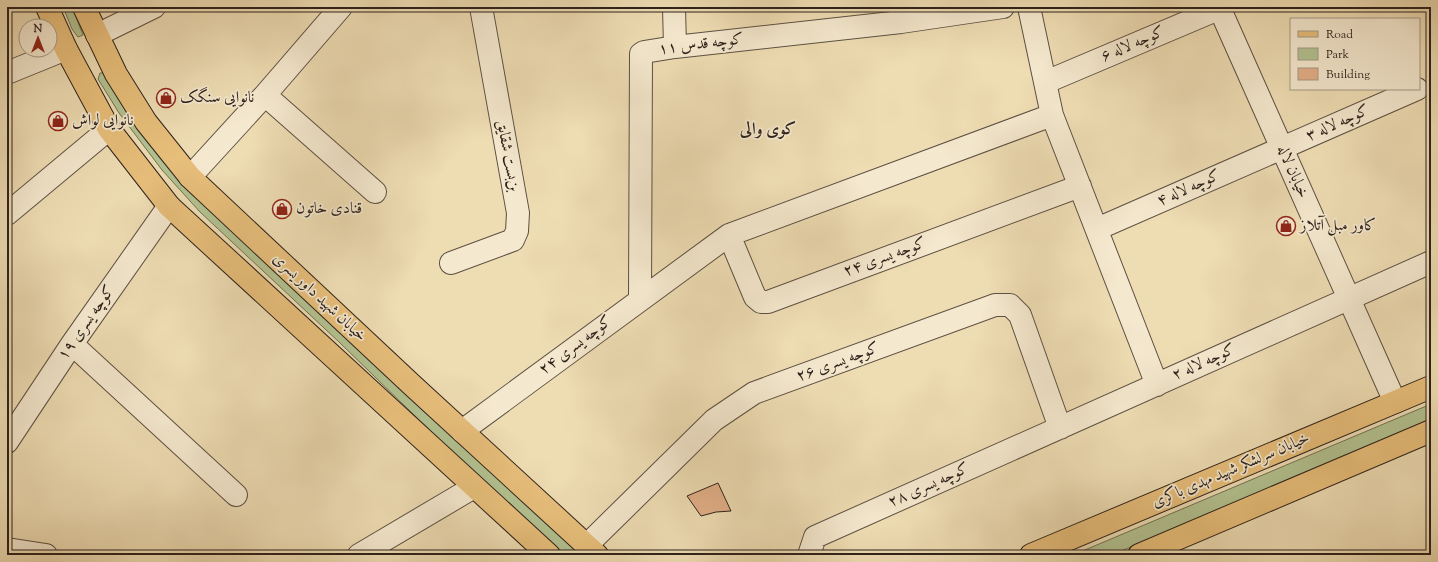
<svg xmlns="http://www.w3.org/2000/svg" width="1438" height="562" font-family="'Sorts Mill Goudy',Amiri,serif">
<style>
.green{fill:#b3c291;stroke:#707256}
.building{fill:#e2af88;stroke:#2d221c}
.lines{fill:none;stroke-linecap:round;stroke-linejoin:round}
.minor-casing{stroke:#5d5042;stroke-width:24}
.major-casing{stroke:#2d221c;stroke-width:24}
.minor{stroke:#f4e8ce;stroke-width:22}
.major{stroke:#e7be7a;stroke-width:22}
.labels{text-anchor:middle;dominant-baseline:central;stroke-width:3.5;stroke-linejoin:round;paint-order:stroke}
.street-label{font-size:16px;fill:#2d221c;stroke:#f4e8ce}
.poi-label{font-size:16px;fill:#2d221c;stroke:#f4e8ce;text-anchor:start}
.neighbourhood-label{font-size:17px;font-weight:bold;fill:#2d221c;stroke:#f4e8ce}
</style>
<rect width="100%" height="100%" fill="#eedcb3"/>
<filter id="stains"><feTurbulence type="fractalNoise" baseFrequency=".005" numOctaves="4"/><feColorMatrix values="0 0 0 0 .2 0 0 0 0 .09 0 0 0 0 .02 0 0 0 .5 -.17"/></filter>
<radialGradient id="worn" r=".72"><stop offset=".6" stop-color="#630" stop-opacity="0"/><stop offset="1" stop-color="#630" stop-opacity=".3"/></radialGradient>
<path class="green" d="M 63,7 L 72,7 L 83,35 L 78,37 L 72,29 Z
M 100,73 L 106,73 L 127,108 L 585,555 L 565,555 L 446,446 L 339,342 L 200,212 L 162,170 L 119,113 L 98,79 Z
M 1431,404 L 1431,420 L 1112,555 L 1073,555 Z"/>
<path class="building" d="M 718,483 L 731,511 L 716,512 L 701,516 L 687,496 Z"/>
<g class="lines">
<g class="minor-casing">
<path id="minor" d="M 674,7 L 675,47
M 1029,7 L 1052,115 L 1157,385
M 1219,7 L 1395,402
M 97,35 L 154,7
M 7,73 L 66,49
M 1046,82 L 1223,7
M 265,95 L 375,192
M 190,177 L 265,95 L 341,7
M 7,214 L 109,129
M 1097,229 L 1417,89
M 729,235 L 755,297 L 761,302 L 768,302 L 1080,186
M 451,263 L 513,240 L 517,231 L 518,213 L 481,7
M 640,298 L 641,54 L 644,52 L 675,47 L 901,22 L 1003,7
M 72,344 L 236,495
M 462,431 L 729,235 L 1052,115
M 7,442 L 72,344 L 169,206
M 586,546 L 714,420 L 754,393 L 995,305 L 1010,305 L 1020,315 L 1060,428
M 7,549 L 46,555
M 359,555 L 474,487
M 809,555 L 815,537 L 1431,262"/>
</g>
<g class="major-casing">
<path id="major" d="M 47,7 L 66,49 L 109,129 L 169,206 L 549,555
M 84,7 L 116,74 L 146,122 L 190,177 L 412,385 L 597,555
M 1031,555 L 1431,387
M 1139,555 L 1431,431"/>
</g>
<use href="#minor" class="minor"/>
<use href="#major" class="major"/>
</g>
<defs>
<g id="shop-ring" transform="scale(1)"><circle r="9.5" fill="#f4e8ce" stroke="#8f2418" stroke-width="1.5"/><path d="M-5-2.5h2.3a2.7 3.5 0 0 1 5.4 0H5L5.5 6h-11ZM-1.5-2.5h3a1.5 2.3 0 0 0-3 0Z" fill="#8f2418"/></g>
</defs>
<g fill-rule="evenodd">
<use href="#shop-ring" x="166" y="98"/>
<use href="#shop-ring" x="58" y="121"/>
<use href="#shop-ring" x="282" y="209"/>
<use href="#shop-ring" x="1286" y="226"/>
</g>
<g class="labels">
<g class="street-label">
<text transform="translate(701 45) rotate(-7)">کوچه قدس ۱۱</text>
<text transform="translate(1133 45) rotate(-23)">کوچه لاله ۶</text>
<text transform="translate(1338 124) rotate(-24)">کوچه لاله ۳</text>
<text transform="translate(507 156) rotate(80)">بن‌بست شقایق</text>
<text transform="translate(1292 172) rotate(66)">خیابان لاله</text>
<text transform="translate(1189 189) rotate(-24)">کوچه لاله ۴</text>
<text transform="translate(885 258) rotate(-20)">کوچه یسری ۲۴</text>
<text transform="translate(319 298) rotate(43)">خیابان شهید داور یسری</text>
<text transform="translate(87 323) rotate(-55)">کوچه یسری ۱۹</text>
<text transform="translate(576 346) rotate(-37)">کوچه یسری ۲۴</text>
<text transform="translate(838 363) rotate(-20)">کوچه یسری ۲۶</text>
<text transform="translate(1204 363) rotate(-24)">کوچه لاله ۲</text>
<text transform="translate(1231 471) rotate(-23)">خیابان سرلشکر شهید مهدی باکری</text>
<text transform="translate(929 486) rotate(-24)">کوچه یسری ۲۸</text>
</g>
<g class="poi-label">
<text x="180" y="98">نانوایی سنگک</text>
<text x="72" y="121">نانوایی لواش</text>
<text x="296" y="209">قنادی خاتون</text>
<text x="1300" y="226">کاور مبل آتلاز</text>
</g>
<g class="neighbourhood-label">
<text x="768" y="130">کوی والی</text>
</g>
</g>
<rect width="1438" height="562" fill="none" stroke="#eedcb3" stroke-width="24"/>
<rect x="8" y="8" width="1422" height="546" fill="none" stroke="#2d221c" stroke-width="2"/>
<rect x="12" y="12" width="1414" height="538" fill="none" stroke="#2d221c"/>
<rect x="1290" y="18" width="130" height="72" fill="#f4e8ce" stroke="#a49987"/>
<rect x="1298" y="31" width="20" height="6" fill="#e7be7a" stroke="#a49987"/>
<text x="1326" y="38" font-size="12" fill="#2d221c">Road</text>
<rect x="1298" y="48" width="20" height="12" fill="#b3c291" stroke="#a49987"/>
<text x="1326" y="58" font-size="12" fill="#2d221c">Park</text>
<rect x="1298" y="68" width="20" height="12" fill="#e2af88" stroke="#a49987"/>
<text x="1326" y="78" font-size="12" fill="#2d221c">Building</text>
<g transform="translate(38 38)"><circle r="19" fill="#f4e8ce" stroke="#a49987"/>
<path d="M0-3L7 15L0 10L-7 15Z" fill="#8f2418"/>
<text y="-6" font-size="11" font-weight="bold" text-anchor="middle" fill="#2d221c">N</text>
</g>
<rect width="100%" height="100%" filter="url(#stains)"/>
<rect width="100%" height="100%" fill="url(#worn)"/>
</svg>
